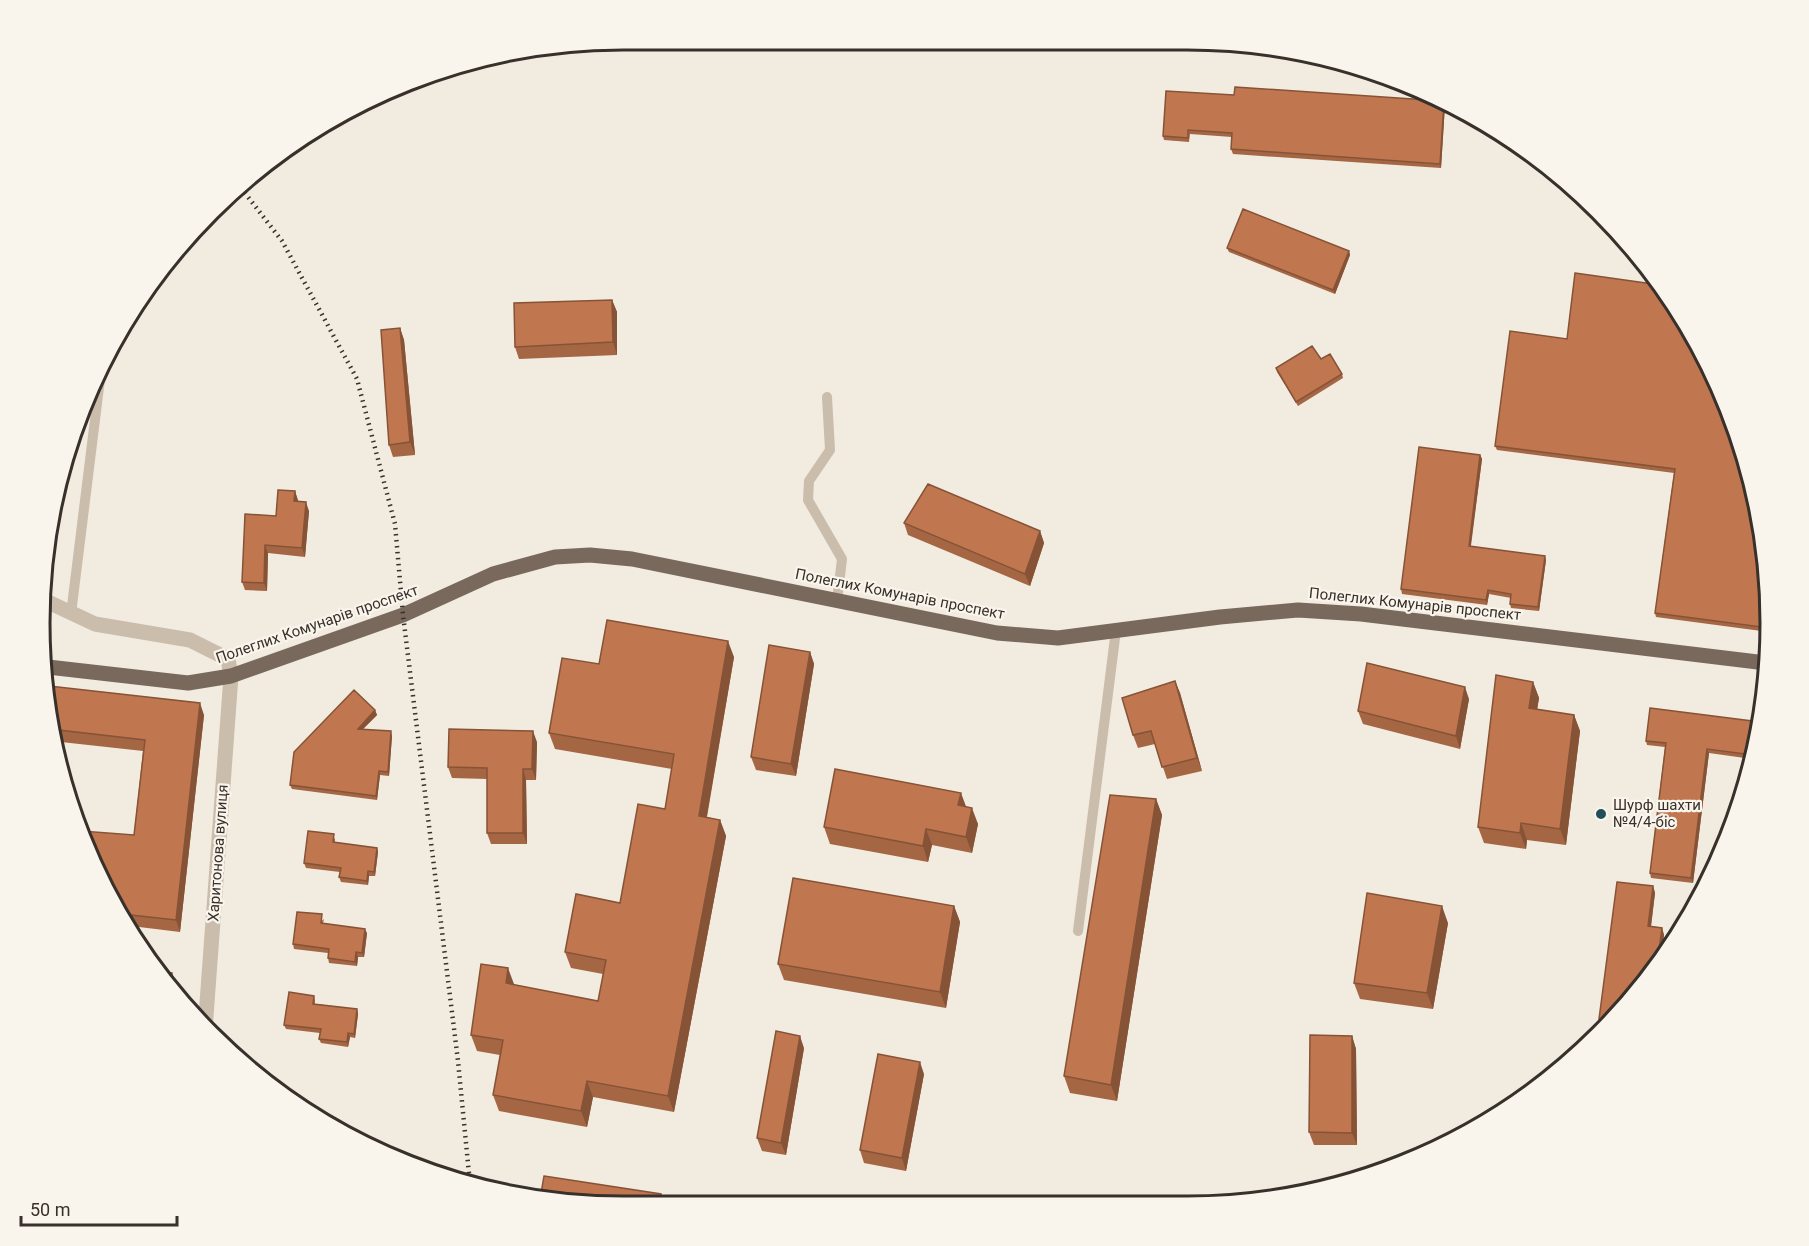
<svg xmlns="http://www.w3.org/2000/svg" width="1809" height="1246" font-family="Roboto,sans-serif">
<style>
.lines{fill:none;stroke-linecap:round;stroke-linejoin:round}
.service{stroke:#cabdac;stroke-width:10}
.minor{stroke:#cabdac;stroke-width:15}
.tertiary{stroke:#cabdac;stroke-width:15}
.primary{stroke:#79695c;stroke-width:15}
.rail{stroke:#38302a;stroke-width:4.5;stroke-dasharray:1.5 4.5;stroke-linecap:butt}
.wall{fill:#a56644}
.shaded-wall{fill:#865337}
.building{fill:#c0774f;stroke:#865337;stroke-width:1.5}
.poi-dot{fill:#214f58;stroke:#faf5ec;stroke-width:2}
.labels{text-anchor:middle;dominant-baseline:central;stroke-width:4.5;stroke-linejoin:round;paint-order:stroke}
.street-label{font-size:15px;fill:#38302a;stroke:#faf5ec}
.poi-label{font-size:15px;fill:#38302a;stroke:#faf5ec;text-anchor:start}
.rim{fill:none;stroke:#38302a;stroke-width:3}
</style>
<rect width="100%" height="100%" fill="#f2ebe0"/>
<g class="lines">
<path class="service" d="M 827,397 L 830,450 L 809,481 L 808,500 L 842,559 L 837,601
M 71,614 L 101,371
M 1078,931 L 1116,630"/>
<path class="minor" d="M 46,601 L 95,624 L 190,640 L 228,659 L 231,676"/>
<path class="tertiary" d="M 205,1030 L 231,676"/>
<path class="primary" d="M 48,667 L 188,683 L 231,676 L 403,615 L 493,574 L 555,557 L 590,555 L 632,559 L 997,633 L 1058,638 L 1220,617 L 1298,610 L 1361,614 L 1766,663"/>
<path class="rail" d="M 241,188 L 282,241 L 357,379 L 395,524 L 403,615 L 458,1061 L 470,1184"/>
</g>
<path class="wall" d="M 1234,95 L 1445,105 L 1441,168 L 1233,154 L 1231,149 L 1232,137 L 1190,134 L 1189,142 L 1164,140 L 1163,136 Z
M 1227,248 L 1349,251 L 1350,255 L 1335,294 L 1229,252 Z
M 1575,273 L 1770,623 L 1769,632 L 1656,617 L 1655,613 L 1674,473 L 1497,450 L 1495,446 L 1567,339 Z
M 612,300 L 617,312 L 617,355 L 519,359 L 515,347 Z
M 400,328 L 404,340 L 415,455 L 393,457 L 389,445 Z
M 1321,359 L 1342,374 L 1343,378 L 1298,406 L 1277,372 L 1276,368 Z
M 1480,455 L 1482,459 L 1471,546 L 1546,560 L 1539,611 L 1511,608 L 1510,604 L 1511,598 L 1489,594 L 1487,605 L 1402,594 L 1401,589 Z
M 295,491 L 298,502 L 309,511 L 305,557 L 268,553 L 267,591 L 245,590 L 242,582 L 276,516 Z
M 904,523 L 1040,531 L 1044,543 L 1030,586 L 908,535 Z
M 810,652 L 814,664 L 796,776 L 756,770 L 751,757 Z
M 734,657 L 707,817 L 720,820 L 726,836 L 674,1112 L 593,1097 L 587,1127 L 499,1111 L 493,1095 L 500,1055 L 477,1051 L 471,1035 L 514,984 L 514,985 L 598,1001 L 603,974 L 571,968 L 565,952 L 620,903 L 665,809 L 672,769 L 555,749 L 549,733 L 599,664 Z
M 1175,681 L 1180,693 L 1202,771 L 1167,779 L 1155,744 L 1138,748 L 1133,735 Z
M 1533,682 L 1539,698 L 1537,709 L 1574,715 L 1580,731 L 1566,845 L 1527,840 L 1526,849 L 1484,843 L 1478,827 Z
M 49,686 L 204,715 L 180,932 L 131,926 L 99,882 L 134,835 L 143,751 L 52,741 L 50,737 Z
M 1469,699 L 1460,749 L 1363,724 L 1358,711 Z
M 375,710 L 377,715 L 363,729 L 392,736 L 389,776 L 380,775 L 377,800 L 292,789 L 290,785 Z
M 1759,737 L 1752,759 L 1709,753 L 1693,883 L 1651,878 L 1650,873 L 1665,747 L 1647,745 L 1646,741 Z
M 537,742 L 536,780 L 526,780 L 527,844 L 491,844 L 487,833 L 487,779 L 452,778 L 448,767 Z
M 1156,799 L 1162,815 L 1117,1101 L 1070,1093 L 1064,1076 Z
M 966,807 L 978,824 L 972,853 L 932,845 L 928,862 L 830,844 L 824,827 Z
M 335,838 L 335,843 L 377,848 L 378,852 L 375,876 L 369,876 L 368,885 L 341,882 L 339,877 L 340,872 L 306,868 L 304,863 Z
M 1653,886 L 1655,893 L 1651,927 L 1662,928 L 1664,935 L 1661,960 L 1607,1027 L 1601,1026 L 1599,1019 Z
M 954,906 L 960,922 L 946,1008 L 784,980 L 778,964 Z
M 324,919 L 323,923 L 367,933 L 364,957 L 358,957 L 357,966 L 329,963 L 328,958 L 328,953 L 294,949 L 293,944 Z
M 1448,923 L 1433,1009 L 1360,999 L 1354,983 Z
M 314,996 L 315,1000 L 315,1004 L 357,1009 L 358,1014 L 355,1038 L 350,1037 L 348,1047 L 321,1043 L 319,1039 L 320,1033 L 286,1029 L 284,1025 Z
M 1352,1036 L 1356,1049 L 1357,1145 L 1314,1145 L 1309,1132 Z
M 804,1048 L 786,1155 L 762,1151 L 757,1138 Z
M 924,1074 L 906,1171 L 864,1163 L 860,1150 Z"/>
<path class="shaded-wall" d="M 1444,102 L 1445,105 L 1441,168 L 1440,164 Z
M 1349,251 L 1350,255 L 1335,294 L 1333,290 Z
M 612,300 L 617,312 L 617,355 L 613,342 Z
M 400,328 L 404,340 L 415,455 L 410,442 Z
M 1480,455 L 1482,459 L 1470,550 L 1469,546 Z
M 295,491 L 298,500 L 298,510 L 294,501 Z
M 306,502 L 309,511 L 305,557 L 302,548 Z
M 1040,531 L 1044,543 L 1030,586 L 1025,574 Z
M 265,545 L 268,553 L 267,591 L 264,583 Z
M 1545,556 L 1546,560 L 1539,611 L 1538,607 Z
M 1488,590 L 1489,594 L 1487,605 L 1486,600 Z
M 728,641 L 734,657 L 704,832 L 699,816 Z
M 810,652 L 814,664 L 796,776 L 791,764 Z
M 1175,681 L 1180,693 L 1202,771 L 1197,758 Z
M 1533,682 L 1539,698 L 1535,724 L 1529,708 Z
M 1465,687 L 1469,699 L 1460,749 L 1456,736 Z
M 200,703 L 204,715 L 180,932 L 176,920 Z
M 375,710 L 377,715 L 359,733 L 358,729 Z
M 1574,715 L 1580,731 L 1566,845 L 1560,829 Z
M 391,731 L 392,736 L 389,776 L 388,772 Z
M 533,731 L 537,742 L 536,780 L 532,769 Z
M 1707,749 L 1709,753 L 1693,883 L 1691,878 Z
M 523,769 L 526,780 L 527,844 L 523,833 Z
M 379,771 L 380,775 L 377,800 L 376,796 Z
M 961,793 L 967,809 L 958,805 Z
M 1156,799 L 1162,815 L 1117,1101 L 1111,1085 Z
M 972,808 L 978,824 L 972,853 L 966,837 Z
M 720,820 L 726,836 L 674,1112 L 668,1096 Z
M 1521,823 L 1527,840 L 1526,849 L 1520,833 Z
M 926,829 L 932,845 L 928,862 L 923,846 Z
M 377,848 L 378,852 L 375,876 L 374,872 Z
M 368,871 L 369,876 L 368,885 L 367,881 Z
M 1653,886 L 1655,893 L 1650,933 L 1648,926 Z
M 954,906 L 960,922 L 946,1008 L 940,992 Z
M 1442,906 L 1448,923 L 1433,1009 L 1427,993 Z
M 1662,928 L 1664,935 L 1661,960 L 1657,965 Z
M 365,929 L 367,933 L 364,957 L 362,953 Z
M 356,952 L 358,957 L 357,966 L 355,962 Z
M 508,968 L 514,984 L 512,999 L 506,983 Z
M 172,973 L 177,985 L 176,989 L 171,982 Z
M 357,1009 L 358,1014 L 355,1038 L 354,1034 Z
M 348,1033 L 350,1037 L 348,1047 L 347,1042 Z
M 800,1036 L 804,1048 L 786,1155 L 781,1143 Z
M 1352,1036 L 1356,1049 L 1357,1145 L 1352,1133 Z
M 920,1062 L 924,1074 L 906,1171 L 902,1158 Z
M 587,1081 L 593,1097 L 587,1127 L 581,1111 Z
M 661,1194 L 665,1207 L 659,1207 Z"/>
<path class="building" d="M 1235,87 L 1442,101 L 1444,102 L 1440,164 L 1231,149 L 1232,133 L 1188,130 L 1188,138 L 1163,136 L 1166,91 L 1234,95 Z
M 1243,209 L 1349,251 L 1333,290 L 1227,248 Z
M 1575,273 L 1660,285 L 1672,299 L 1726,400 L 1759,509 L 1770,623 L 1769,628 L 1655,613 L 1675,469 L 1495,446 L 1510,331 L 1567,339 Z
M 612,300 L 613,342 L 515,347 L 514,303 Z
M 400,328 L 410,442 L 389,445 L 381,330 Z
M 1312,346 L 1321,359 L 1330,354 L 1342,374 L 1296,402 L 1276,368 Z
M 1419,447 L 1480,455 L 1469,546 L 1545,556 L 1538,607 L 1510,604 L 1511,594 L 1488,590 L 1486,600 L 1401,589 Z
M 928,484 L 1040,531 L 1025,574 L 904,523 Z
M 278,490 L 295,491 L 294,501 L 306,502 L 302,548 L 265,545 L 264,583 L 242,582 L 245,514 L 276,516 Z
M 607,620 L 728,641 L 699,816 L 720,820 L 668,1096 L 587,1081 L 581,1111 L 493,1095 L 503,1040 L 471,1035 L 481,964 L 508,968 L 506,983 L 598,1001 L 606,960 L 565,952 L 576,894 L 620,903 L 638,804 L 665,809 L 674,754 L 549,733 L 562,658 L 599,664 Z
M 769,645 L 810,652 L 791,764 L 751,757 Z
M 1367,663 L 1465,687 L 1456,736 L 1358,711 Z
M 1496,675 L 1533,682 L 1529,708 L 1574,715 L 1560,829 L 1521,823 L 1520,833 L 1478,827 Z
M 1175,681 L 1197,758 L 1162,767 L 1151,731 L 1133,735 L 1122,698 Z
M 49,686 L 200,703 L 176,920 L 122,914 L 99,882 L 82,831 L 134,835 L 145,740 L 50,729 Z
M 354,690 L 375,710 L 358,729 L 391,731 L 388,772 L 379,771 L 376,796 L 290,785 L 294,752 Z
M 1650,708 L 1760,722 L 1758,740 L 1753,755 L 1707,749 L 1691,878 L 1650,873 L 1666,743 L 1646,741 Z
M 449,729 L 533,731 L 532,769 L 523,769 L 523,833 L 487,833 L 487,768 L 448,767 Z
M 835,769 L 961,793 L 958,805 L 972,808 L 966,837 L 926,829 L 923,846 L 824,827 Z
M 1110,795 L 1156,799 L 1111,1085 L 1064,1076 Z
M 308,831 L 334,834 L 333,842 L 377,848 L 374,872 L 368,871 L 367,881 L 339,877 L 341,868 L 304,863 Z
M 793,878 L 954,906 L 940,992 L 778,964 Z
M 1617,882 L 1653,886 L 1648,926 L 1662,928 L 1657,965 L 1611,1021 L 1599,1019 Z
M 1367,893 L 1442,906 L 1427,993 L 1354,983 Z
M 297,912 L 322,914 L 321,923 L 365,929 L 362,953 L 356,952 L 355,962 L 328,958 L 329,949 L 293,944 Z
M 164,972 L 172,973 L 171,982 Z
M 289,992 L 314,996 L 313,1004 L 357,1009 L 354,1034 L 348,1033 L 347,1042 L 319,1039 L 321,1029 L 284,1025 Z
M 776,1031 L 800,1036 L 781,1143 L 757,1138 Z
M 1310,1035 L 1352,1036 L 1352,1133 L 1309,1132 Z
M 878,1054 L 920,1062 L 902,1158 L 860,1150 Z
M 544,1176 L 661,1194 L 659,1207 L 623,1207 L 540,1199 Z"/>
<circle class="poi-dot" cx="1601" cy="814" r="6"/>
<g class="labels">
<g class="street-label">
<text transform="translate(900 594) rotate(11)">Полеглих Комунарів проспект</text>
<text transform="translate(1415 604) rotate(6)">Полеглих Комунарів проспект</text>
<text transform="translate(317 624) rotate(-19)">Полеглих Комунарів проспект</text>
<text transform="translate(218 853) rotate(-86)">Харитонова вулиця</text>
</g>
<g class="poi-label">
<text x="1613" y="805">Шурф шахти<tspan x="1613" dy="17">№4/4-біс</tspan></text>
</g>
</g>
<path d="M0 0H1809V1246H0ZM623 50H1187A573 573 0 0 1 1760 623V623A573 573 0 0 1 1187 1196H623A573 573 0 0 1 50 623V623A573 573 0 0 1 623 50Z" fill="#faf5ec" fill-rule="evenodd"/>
<path class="rim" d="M623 50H1187A573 573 0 0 1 1760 623V623A573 573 0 0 1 1187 1196H623A573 573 0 0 1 50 623V623A573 573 0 0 1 623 50Z"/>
<path d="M21 1216v9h156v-9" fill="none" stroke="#38302a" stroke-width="3"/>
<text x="30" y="1216" font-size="18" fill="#38302a" stroke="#faf5ec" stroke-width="4.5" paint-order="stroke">50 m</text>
</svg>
